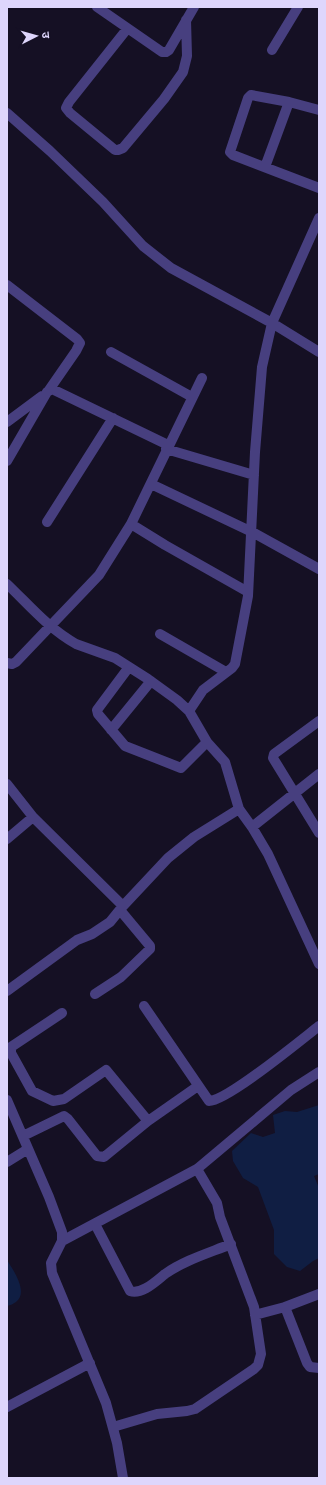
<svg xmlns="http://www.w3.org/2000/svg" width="326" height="1485" font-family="Montserrat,'Noto Sans Devanagari',sans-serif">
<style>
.water{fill:#101e43}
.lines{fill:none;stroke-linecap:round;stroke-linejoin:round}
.street{stroke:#473f7f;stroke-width:10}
</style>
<rect width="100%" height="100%" fill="#151024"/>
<path class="water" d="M 319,1105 L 319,1174 L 314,1176 L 319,1188 L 319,1258 L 313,1261 L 300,1271 L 287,1267 L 274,1254 L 274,1230 L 258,1187 L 243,1178 L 233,1161 L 232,1151 L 251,1133 L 263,1137 L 275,1133 L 273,1115 L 285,1111 L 297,1112 Z
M 7,1260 C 13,1270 29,1292 16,1302 C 13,1304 11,1305 7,1306 Z"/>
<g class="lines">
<path class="street" d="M 97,7 L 162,52 L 166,52 L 169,50 L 194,7
M 127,29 L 69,102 L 66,108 L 70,113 L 115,150 L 118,150 L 123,148 L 164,99 L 183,72 L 187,56 L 186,20
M 272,50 L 298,7
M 319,110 L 289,102 L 251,95 L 248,98 L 230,152 L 233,155 L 319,188
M 7,113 L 50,151 L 103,202 L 143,246 L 171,268 L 272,323 L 319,352
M 265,167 L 289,102
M 7,285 L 77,339 L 80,343 L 76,351 L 49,390
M 111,352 L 192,397
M 7,422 L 42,396
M 166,449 L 254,475
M 7,461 L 47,392 L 52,389 L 168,445
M 151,484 L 252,532 L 319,569
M 47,522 L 113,418
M 131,524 L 165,545 L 248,592
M 7,584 C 29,605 49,629 76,644 L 115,658 L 148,679 L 177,700 L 189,711 L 207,742 L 225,762 L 239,809 L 252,827 L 268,854 L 319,964
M 160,634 L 226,672
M 7,663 L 12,664 L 16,662 L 99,575 L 131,524 L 202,378
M 129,667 L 97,710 L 98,714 L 125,746 L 181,768 L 207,742
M 189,711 L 203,690 L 232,668 L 235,664 L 248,596 L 255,452 L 262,367 L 272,323 L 319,218
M 319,721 L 274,754 L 273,758 L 319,833
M 111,730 L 151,681
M 7,784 L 33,817 L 123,906
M 252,827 L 319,774
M 7,839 L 33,817
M 7,991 L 77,940 L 92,934 L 110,922 L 123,906 L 168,858 L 194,837 L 239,809
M 95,994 L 121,977 L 150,949 L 150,946 L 120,910
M 144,1006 L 209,1101 C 227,1101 301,1040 319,1026
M 62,1013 L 11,1047 L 11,1053 L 32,1091 L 53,1101 L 64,1099 L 106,1070 L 148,1121
M 7,1100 L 49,1197 L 62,1232 L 62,1241 L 51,1263 L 52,1273 L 106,1403 L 117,1443 L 123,1478
M 23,1136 L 64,1116 L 68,1119 L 97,1156 L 104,1157 L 148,1121 L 198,1086
M 7,1162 L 28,1149
M 95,1224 L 130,1291 C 142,1295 156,1281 165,1274 C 185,1260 209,1253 231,1244
M 62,1241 L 197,1169 L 291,1090 L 319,1072
M 285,1307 L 307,1363 L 310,1367 L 319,1368
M 255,1315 L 285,1307 L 319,1294
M 7,1407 L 90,1363
M 113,1427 L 157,1414 L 187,1411 L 195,1409 L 254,1369 L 258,1365 L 261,1354 L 254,1307 L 220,1217 L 217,1203 L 197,1169"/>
</g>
<rect width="326" height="1485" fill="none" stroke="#ded6fc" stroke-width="16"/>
<g transform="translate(36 36) rotate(84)" stroke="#151024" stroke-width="3" paint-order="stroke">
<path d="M0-3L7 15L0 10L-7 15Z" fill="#ded6fc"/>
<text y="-6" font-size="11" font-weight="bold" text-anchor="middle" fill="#ded6fc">उ</text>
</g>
</svg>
